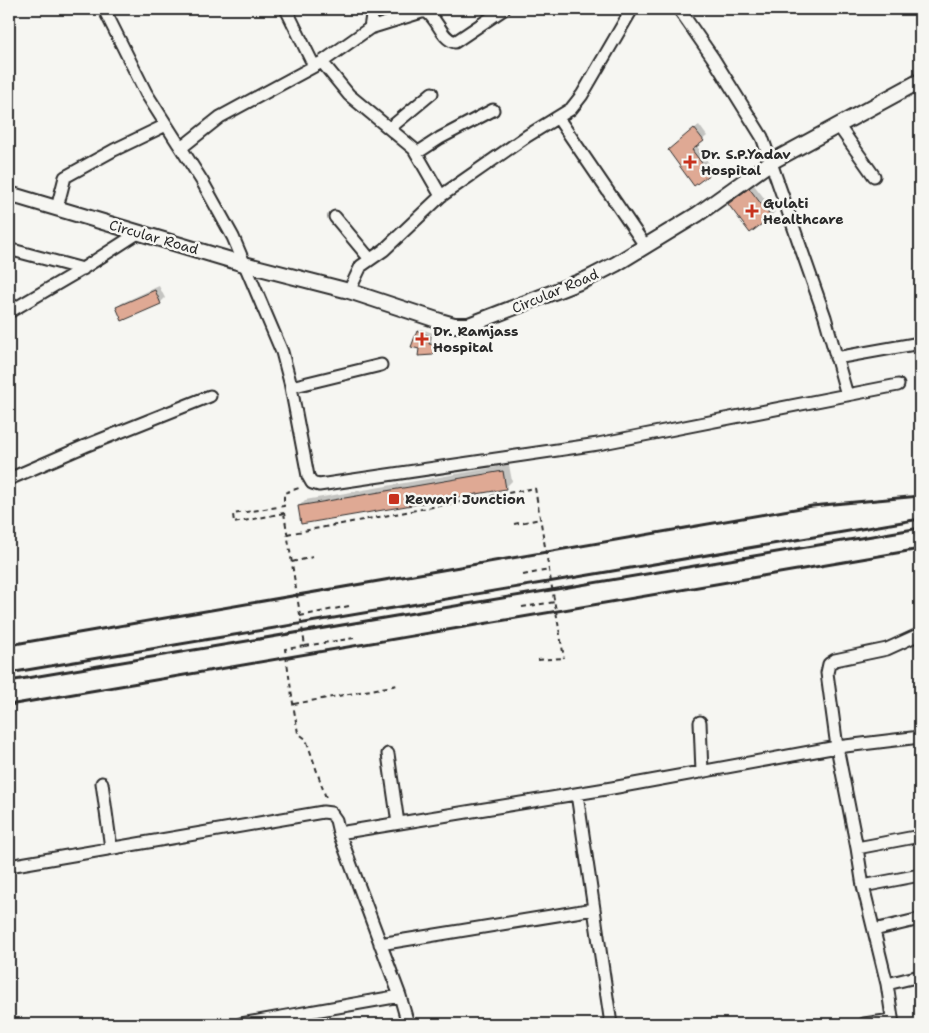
<svg xmlns="http://www.w3.org/2000/svg" width="929" height="1033" font-family="'Shantell Sans',sans-serif">
<style>
.shadow{fill:#0003}
.building{fill:#dfa994;stroke:#2b2b2b}
.lines{fill:none;stroke-linecap:round;stroke-linejoin:round}
.minor-casing{stroke:#2b2b2b;stroke-width:15}
.major-casing{stroke:#2b2b2b;stroke-width:18}
.path{stroke:#2b2b2b;stroke-width:2;stroke-dasharray:5 4;stroke-linecap:butt}
.minor{stroke:#f6f6f2;stroke-width:11}
.major{stroke:#f6f6f2;stroke-width:14}
.rail{stroke:#2b2b2b;stroke-width:3}
.path-bridge{stroke:#2b2b2b;stroke-width:2;stroke-dasharray:5 4;stroke-linecap:butt}
.poi-dot{fill:#c8321e;stroke:#f6f6f2;stroke-width:2}
.labels{text-anchor:middle;dominant-baseline:central;stroke-width:5;stroke-linejoin:round;paint-order:stroke}
.poi-label{font-size:14px;font-weight:bold;fill:#2b2b2b;stroke:#f6f6f2;text-anchor:start}
.street-label{font-size:14px;fill:#2b2b2b;stroke:#f6f6f2}
</style>
<rect width="100%" height="100%" fill="#f6f6f2"/>
<filter id="ink" filterUnits="userSpaceOnUse"><feTurbulence type="fractalNoise" baseFrequency=".02" numOctaves="2"/><feDisplacementMap in="SourceGraphic" scale="10" xChannelSelector="R" yChannelSelector="G"/><feConvolveMatrix kernelMatrix="1 2 1 2 8 2 1 2 1" color-interpolation-filters="sRGB"/></filter>
<g filter="url(#ink)">
<path class="shadow" d="M 699,125 L 707,136 L 696,145 L 713,169 L 709,173 L 673,146 Z
M 754,185 L 775,212 L 770,216 L 729,204 Z
M 159,286 L 165,298 L 160,303 L 117,307 L 122,303 Z
M 421,329 L 433,333 L 432,335 L 419,330 Z
M 418,332 L 432,338 L 431,341 L 438,343 L 432,354 Z
M 509,465 L 512,481 L 506,487 L 299,506 L 305,500 Z"/>
<path class="building" d="M 694,128 L 704,141 L 692,150 L 710,174 L 694,186 L 668,150 Z
M 749,188 L 771,217 L 750,233 L 728,204 Z
M 155,290 L 161,304 L 122,321 L 116,307 Z
M 417,331 L 431,336 L 429,344 L 436,345 L 433,355 L 418,356 L 419,349 L 411,347 Z
M 503,471 L 506,489 L 301,524 L 298,506 Z"/>
<g class="lines">
<g class="minor-casing">
<path id="minor" d="M 104,9 L 146,93 L 202,181 L 233,237 L 282,352 L 290,382 L 308,476 L 312,483 L 319,485 L 598,444 L 898,385
M 286,9 L 314,66
M 679,9 L 713,58 L 762,137 L 825,317 L 847,395
M 370,28 L 373,9
M 322,62 L 349,95 L 414,149 L 441,196
M 558,118 L 646,247
M 838,125 L 874,176
M 390,128 L 432,93
M 181,148 L 220,117 L 322,62 L 370,28 L 425,11 C 438,18 441,39 455,42 L 504,9
M 417,153 L 440,138 L 493,110
M 57,208 L 65,177 L 114,150 L 166,125
M 335,217 L 370,259
M 16,251 L 83,269
M 349,291 L 361,266 L 384,250 L 441,196 L 527,136 L 571,109 L 582,95 L 632,9
M 9,312 L 79,271 L 138,233
M 836,358 L 920,343
M 291,387 L 381,365
M 9,479 L 85,446 L 210,396
M 700,722 L 702,772
M 388,754 L 398,823
M 102,783 L 111,848
M 577,794 L 611,1024
M 339,833 L 612,788 L 837,747 L 920,737
M 857,848 L 920,836
M 9,866 L 323,812 L 331,813 L 336,820 L 339,833 L 400,996 L 408,1024
M 863,886 L 920,875
M 874,930 L 920,919
M 380,944 L 594,909
M 887,984 L 920,976
M 241,1024 L 400,996
M 864,1024 L 892,1020
M 893,1024 L 887,984 L 863,886 L 857,848 L 837,747 L 827,673 L 829,664 L 835,660 L 887,649 L 920,634"/>
</g>
<g class="major-casing">
<path id="major" d="M 9,194 L 244,264 L 349,291 L 440,321 L 454,325 L 469,325 L 587,279 L 616,264 L 698,214 L 771,162 L 920,81"/>
</g>
<path class="path" d="M 284,513 L 234,523 L 233,514 L 284,506 L 284,493 L 302,487
M 514,524 L 541,519
M 287,534 L 535,488
M 292,562 L 313,557
M 523,575 L 549,570
M 522,607 L 555,602
M 300,616 L 349,606
M 305,646 L 354,638
M 538,660 L 564,658
M 294,704 L 398,685
M 294,710 L 298,733 L 306,739 L 327,801"/>
<use href="#minor" class="minor"/>
<use href="#major" class="major"/>
<path class="rail" d="M 9,645 L 812,506 L 920,496
M 9,673 L 920,519
M 9,681 L 920,528
M 9,705 L 920,549"/>
<path class="path-bridge" d="M 535,488 L 564,658
M 284,513 L 305,646 L 285,649 L 294,710"/>
</g>
</g>
<g class="poi-dot">
<path d="M687.5 154.5h5v5h5v5h-5v5h-5v-5h-5v-5h5z"/>
<path d="M749.5 203.5h5v5h5v5h-5v5h-5v-5h-5v-5h5z"/>
<path d="M419.5 331.5h5v5h5v5h-5v5h-5v-5h-5v-5h5z"/>
<rect x="388" y="493" width="12" height="12" rx="2.5"/>
</g>
<g class="labels">
<g class="poi-label">
<text x="701" y="154">Dr. S.P.Yadav<tspan x="701" dy="16">Hospital</tspan></text>
<text x="763" y="203">Gulati<tspan x="763" dy="16">Healthcare</tspan></text>
<text x="433" y="331">Dr. Ramjass<tspan x="433" dy="16">Hospital</tspan></text>
<text x="405" y="499">Rewari Junction</text>
</g>
<g class="street-label">
<text transform="translate(154 237) rotate(16)">Circular Road</text>
<text transform="translate(555 291) rotate(-23)">Circular Road</text>
</g>
</g>
<rect width="929" height="1033" fill="none" stroke="#f6f6f2" stroke-width="30"/>
<rect x="15" y="15" width="899" height="1003" fill="none" stroke="#2b2b2b" stroke-width="2" filter="url(#ink)"/>
</svg>
